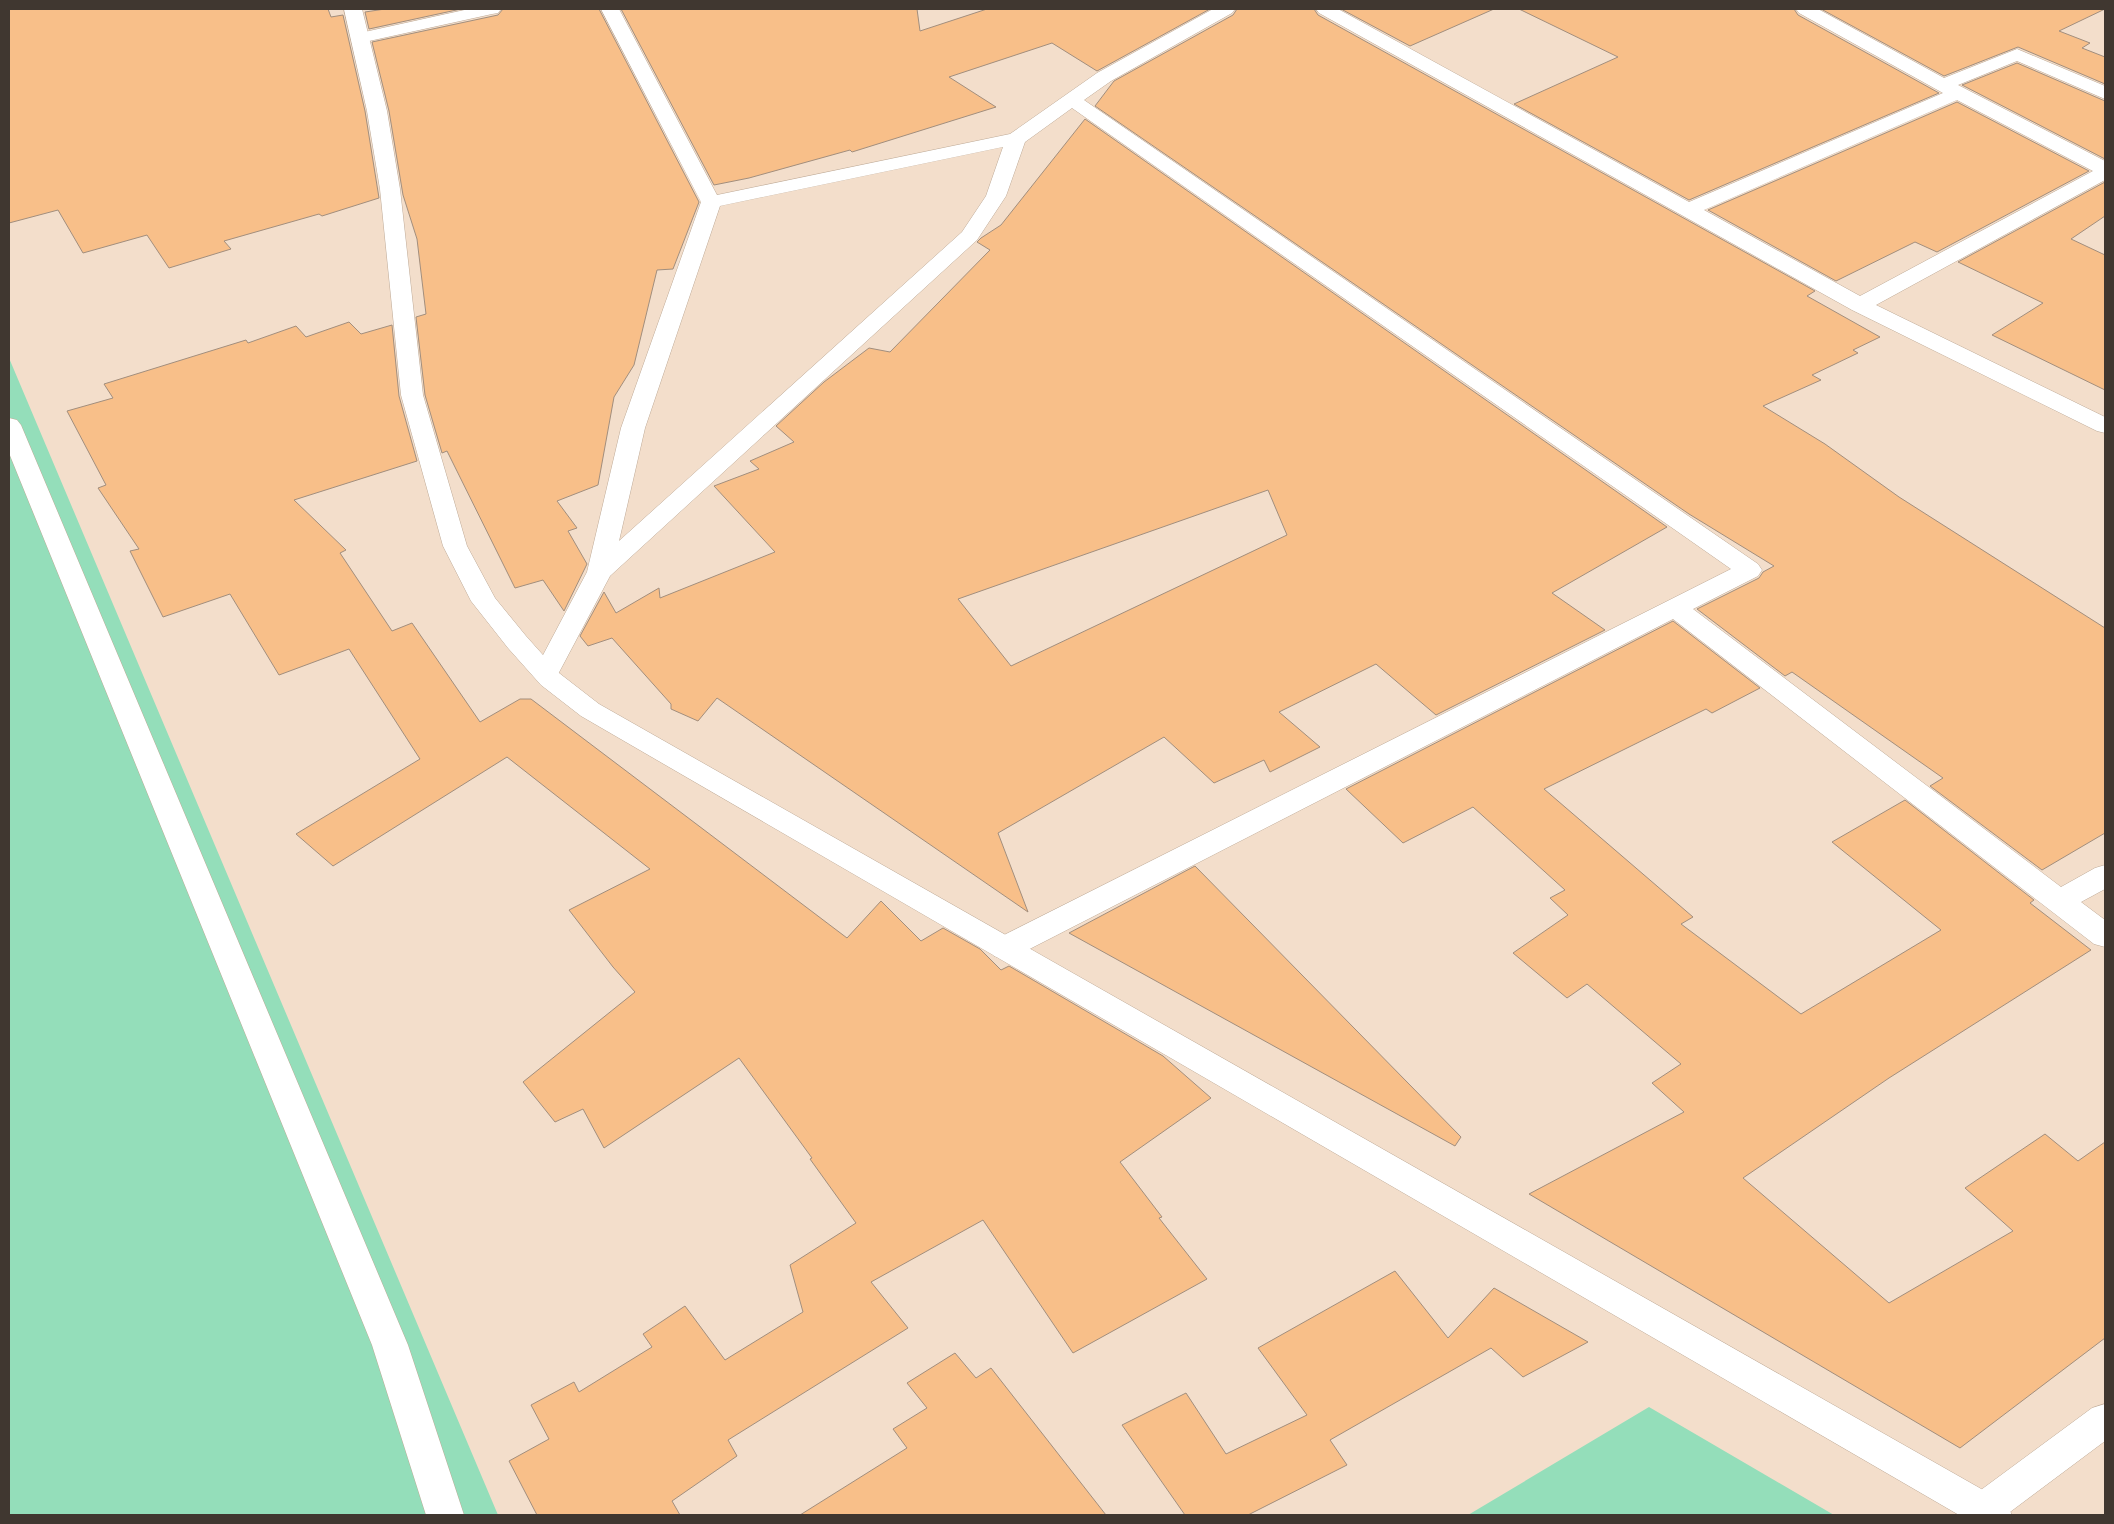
<svg xmlns="http://www.w3.org/2000/svg" width="2114" height="1524" font-family="'Times New Roman',serif">
<style>
.green{fill:#94deba}
.building{fill:#f8bf89;stroke:#a28e7d;fill-rule:evenodd}
.lines{fill:none;stroke-linecap:round;stroke-linejoin:round}
.minor-casing{stroke:#beaa97;stroke-width:1}
.tertiary-casing{stroke:#beaa97;stroke-width:1}
.minor{fill:#fff;fill-rule:evenodd}
.tertiary{fill:#fff;fill-rule:evenodd}
</style>
<rect width="100%" height="100%" fill="#f3decb"/>
<path class="green" d="M 9,358 L 498,1515 L 9,1515 Z
M 1649,1407 L 1834,1515 L 1468,1515 Z"/>
<path class="building" d="M 9,9 L 328,9 L 331,17 L 343,15 L 365,111 L 379,198 L 322,216 L 319,214 L 224,241 L 231,249 L 169,268 L 147,235 L 83,253 L 58,210 L 9,223 Z
M 385,9 L 461,9 L 369,29 L 365,12 Z
M 503,9 L 599,9 L 699,202 L 673,269 L 657,270 L 634,365 L 614,397 L 598,485 L 557,501 L 577,528 L 568,531 L 587,564 L 564,611 L 543,580 L 515,588 L 447,451 L 442,453 L 425,395 L 416,317 L 426,314 L 417,239 L 403,195 L 389,111 L 372,42 L 498,15 Z
M 621,9 L 917,9 L 920,31 L 987,9 L 1210,9 L 1097,71 L 1052,43 L 949,77 L 996,107 L 852,152 L 850,150 L 749,178 L 714,185 Z
M 1237,9 L 1314,9 L 1318,15 L 1815,291 L 1807,296 L 1880,337 L 1853,350 L 1858,353 L 1812,375 L 1821,380 L 1763,406 L 1825,444 L 1899,497 L 2105,628 L 2105,833 L 2042,870 L 1930,786 L 1943,778 L 1792,672 L 1785,676 L 1697,609 L 1759,578 L 1763,572 L 1774,566 L 1689,514 L 1095,106 L 1114,81 L 1233,15 Z
M 1341,9 L 1494,9 L 1410,46 Z
M 1519,9 L 1794,9 L 1798,15 L 1939,93 L 1689,200 L 1514,104 L 1618,57 Z
M 1821,9 L 2105,9 L 2059,31 L 2090,43 L 2082,48 L 2105,57 L 2105,84 L 2018,47 L 1944,76 Z
M 2017,63 L 2105,101 L 2105,159 L 1962,85 Z
M 1957,102 L 2089,171 L 1937,252 L 1915,242 L 1836,281 L 1708,210 Z
M 1085,119 L 1667,527 L 1552,593 L 1605,630 L 1436,715 L 1376,664 L 1279,712 L 1320,747 L 1270,772 L 1264,760 L 1214,783 L 1164,737 L 998,833 L 1028,912 L 717,698 L 698,721 L 671,709 L 671,704 L 612,638 L 588,646 L 580,636 L 604,592 L 616,613 L 659,588 L 660,598 L 775,552 L 714,486 L 759,469 L 750,461 L 794,442 L 776,426 L 824,382 L 869,348 L 890,352 L 990,250 L 977,242 L 981,238 L 1001,225 ZM 1268,490 L 1287,535 L 1011,666 L 958,599 Z
M 2105,182 L 2105,216 L 2071,239 L 2105,255 L 2105,390 L 1992,335 L 2043,303 L 1958,262 Z
M 349,322 L 361,334 L 392,325 L 399,396 L 417,461 L 294,500 L 346,550 L 340,553 L 392,631 L 412,623 L 480,722 L 520,699 L 531,699 L 847,938 L 881,901 L 921,941 L 943,928 L 980,949 L 1001,970 L 1009,966 L 1163,1056 L 1211,1098 L 1120,1162 L 1162,1217 L 1159,1218 L 1207,1279 L 1073,1353 L 983,1220 L 871,1282 L 908,1328 L 728,1440 L 737,1456 L 672,1501 L 680,1515 L 537,1515 L 509,1461 L 549,1439 L 531,1405 L 574,1382 L 579,1392 L 652,1347 L 643,1334 L 685,1306 L 725,1360 L 803,1312 L 790,1265 L 856,1223 L 810,1159 L 812,1158 L 739,1058 L 604,1148 L 583,1109 L 555,1122 L 523,1082 L 635,992 L 613,967 L 569,910 L 650,869 L 507,757 L 333,866 L 296,834 L 420,759 L 349,649 L 279,675 L 230,594 L 163,617 L 130,551 L 139,549 L 98,488 L 106,485 L 67,411 L 113,398 L 104,384 L 246,340 L 248,343 L 296,326 L 306,337 Z
M 1673,621 L 1760,688 L 1712,713 L 1706,709 L 1544,789 L 1693,917 L 1681,924 L 1801,1014 L 1941,930 L 1832,842 L 1905,800 L 2034,900 L 2030,903 L 2091,950 L 1889,1078 L 1743,1178 L 1889,1303 L 2013,1231 L 1965,1188 L 2045,1134 L 2078,1161 L 2105,1142 L 2105,1338 L 1960,1448 L 1529,1194 L 1684,1112 L 1652,1083 L 1681,1064 L 1587,984 L 1567,998 L 1513,953 L 1568,915 L 1550,898 L 1565,890 L 1473,807 L 1403,843 L 1346,789 Z
M 1195,866 L 1461,1137 L 1455,1146 L 1069,933 Z
M 1395,1271 L 1448,1338 L 1494,1288 L 1588,1342 L 1523,1377 L 1491,1348 L 1330,1440 L 1347,1465 L 1248,1515 L 1185,1515 L 1122,1425 L 1186,1393 L 1226,1454 L 1307,1415 L 1258,1348 Z
M 955,1353 L 976,1378 L 991,1368 L 1106,1515 L 800,1515 L 907,1448 L 893,1429 L 927,1408 L 907,1383 Z"/>
<g class="lines">
<g class="minor-casing">
<path id="minor" d="M 469,9 L 501,9 L 498,13 L 492,14 L 360,43 L 354,42 L 351,38 L 354,34 L 360,33 Z
M 601,9 L 619,9 L 717,195 L 1010,134 L 1097,73 L 1213,9 L 1235,9 L 1232,13 L 1111,81 L 1084,100 L 1758,564 L 1762,570 L 1758,576 L 1693,609 L 2061,887 L 2095,868 L 2105,865 L 2105,889 L 2081,902 L 2105,920 L 2105,947 L 2094,944 L 1673,619 L 1016,956 L 1005,959 L 994,956 L 990,948 L 994,940 L 1731,569 L 1072,108 L 1025,142 L 1006,196 L 977,240 L 610,576 L 555,680 L 546,683 L 537,680 L 533,674 L 587,572 L 621,428 L 701,202 ZM 1003,147 L 986,196 L 962,232 L 619,541 L 645,428 L 720,206 Z
M 1316,9 L 1338,9 L 1689,202 L 1943,93 L 1799,13 L 1796,9 L 1818,9 L 1944,78 L 2017,49 L 2105,86 L 2105,99 L 2017,61 L 1958,85 L 2105,161 L 2105,180 L 1876,305 L 2105,417 L 2105,433 L 2097,431 L 1852,310 L 1319,13 ZM 1957,100 L 2093,171 L 1860,296 L 1704,210 Z
M 9,418 L 17,420 L 21,425 L 408,1345 L 464,1515 L 426,1515 L 372,1345 L 9,453 Z
M 2105,1404 L 2105,1441 L 2006,1515 L 1967,1515 L 1964,1510 L 1970,1498 L 2092,1408 Z"/>
</g>
<g class="tertiary-casing">
<path id="tertiary" d="M 344,9 L 362,9 L 387,111 L 400,189 L 423,395 L 467,546 L 495,598 L 526,636 L 559,673 L 599,704 L 2006,1503 L 2012,1515 L 1959,1515 L 581,716 L 541,685 L 508,648 L 471,601 L 443,546 L 401,395 L 380,189 L 367,111 Z"/>
</g>
<use href="#minor" class="minor"/>
<use href="#tertiary" class="tertiary"/>
</g>
<rect width="2114" height="1524" fill="none" stroke="#403730" stroke-width="20"/>
</svg>
